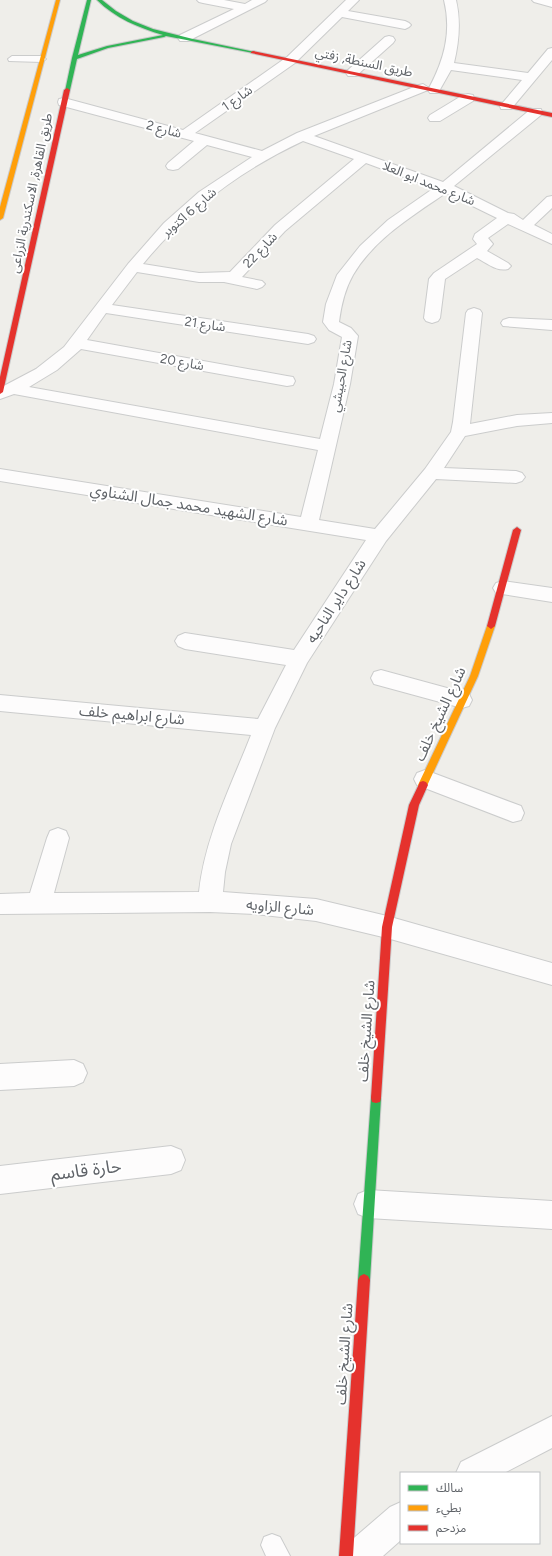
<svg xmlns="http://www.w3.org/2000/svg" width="552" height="1556" font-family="Figtree,'Noto Sans Arabic',sans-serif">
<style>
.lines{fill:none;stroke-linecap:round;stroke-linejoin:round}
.lane-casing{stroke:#cbcccc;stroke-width:2}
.street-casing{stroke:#cbcccc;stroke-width:2}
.fast-casing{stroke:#cacacb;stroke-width:2}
.slow-casing{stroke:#cacacb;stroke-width:2}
.jam-casing{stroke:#cacacb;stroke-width:2}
.lane{fill:#fdfcfc;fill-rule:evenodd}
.street{fill:#fdfcfc;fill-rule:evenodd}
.fast{fill:#30b455;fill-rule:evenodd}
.slow{fill:#ff9f0a;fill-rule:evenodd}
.jam{fill:#e5322d;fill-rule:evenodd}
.labels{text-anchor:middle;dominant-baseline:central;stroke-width:4;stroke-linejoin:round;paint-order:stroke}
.far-street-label{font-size:13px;fill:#5f6368;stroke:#fff}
.street-label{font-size:15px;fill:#5f6368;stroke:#fff}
.near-street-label{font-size:18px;fill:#5f6368;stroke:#fff}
</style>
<rect width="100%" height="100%" fill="#efeeea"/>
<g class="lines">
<g class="lane-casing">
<path id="lane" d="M 12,56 L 42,56 L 46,59 L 42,62 L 9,61 L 8,59 Z
M 272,1534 L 280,1537 L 290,1556 L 266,1556 L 261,1545 L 264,1537 Z"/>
</g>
<g class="street-casing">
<path id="street" d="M 197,0 L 224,0 L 245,4 L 252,0 L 267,0 L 265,2 L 188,41 L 180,41 L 178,38 L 180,35 L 234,9 L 203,3 L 199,2 Z
M 346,0 L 359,0 L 348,11 L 405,21 L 409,23 L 411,25 L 409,27 L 405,29 L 342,17 L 295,63 L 195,133 L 262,151 L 297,133 L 419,85 L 423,84 L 429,88 C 444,60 452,32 444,0 L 456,0 C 461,21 459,42 454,63 L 528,73 L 548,49 L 552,48 L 552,60 L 511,109 L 501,109 L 500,106 L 522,80 L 451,70 L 438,93 L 430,93 L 428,90 L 314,136 L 443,182 L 531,109 L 541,109 L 542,112 L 541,115 L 454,186 L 508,213 L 514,214 L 523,220 L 547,197 L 552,196 L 552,208 L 534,225 L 552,234 L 552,244 L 508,224 L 488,238 L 493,244 L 487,251 L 508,263 L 511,266 L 508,269 C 497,272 487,263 477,258 L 445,279 L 440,318 L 438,321 L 432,323 L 426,321 L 424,318 L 429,279 L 434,273 L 477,244 L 473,239 L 475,234 L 497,218 L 446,193 C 412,216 374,239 353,275 C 345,289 341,306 339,322 L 351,328 L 358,336 L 350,384 L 319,520 L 375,529 L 425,469 L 451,432 L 453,422 L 466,313 L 468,310 L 474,308 L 480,310 L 482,313 L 470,424 L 517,415 L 552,413 L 552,423 L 517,426 L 465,436 L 444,468 L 516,471 L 522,473 L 525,477 L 522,481 L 516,483 L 436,479 L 386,541 L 307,663 L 275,728 L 231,844 L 225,872 L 223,892 L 316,899 L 387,916 L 552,963 L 552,985 L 387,938 L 316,921 L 255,914 L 210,912 L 0,914 L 0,894 L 30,893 L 47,838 L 50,831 L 58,828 L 66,831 L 69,838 L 54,893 L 199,892 C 205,837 231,786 251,735 L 0,711 L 0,695 L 258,719 L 286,665 L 185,649 L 178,646 L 175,641 L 178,636 L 185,633 L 294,650 L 366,540 L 0,481 L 0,469 L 301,517 L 318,450 L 14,394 L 0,399 L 0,388 L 36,369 L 64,347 L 128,264 L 164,223 L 199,192 L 252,157 L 207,145 L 178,169 L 173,170 L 168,169 L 166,166 L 168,163 L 194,141 L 59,105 L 58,102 L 59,99 L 64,98 L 183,130 L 287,57 ZM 303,141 L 354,159 L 275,225 L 230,272 L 199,273 L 143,264 C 186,211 241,170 303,141 ZM 366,163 L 434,188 L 388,220 L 360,246 L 337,275 L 326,304 L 323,322 L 329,330 L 342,337 L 334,384 L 320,439 L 29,387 L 57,370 L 81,349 L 287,386 L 293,385 L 295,381 L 293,377 L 287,376 L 87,340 L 106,313 L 308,344 L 314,342 L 316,339 L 314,336 L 308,334 L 112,305 L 137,272 L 199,282 L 224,282 L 257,289 L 262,287 L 265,284 L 262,281 L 242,277 L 285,231 Z
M 532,0 L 552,0 L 552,7 L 534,2 Z
M 389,36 L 393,37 L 395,40 L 393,43 L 356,76 L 348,76 L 346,73 L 348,70 L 385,37 Z
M 468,94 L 473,95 L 474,98 L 473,101 L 440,121 L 430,121 L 428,118 L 430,115 L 463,95 Z
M 509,318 L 552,320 L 552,330 L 503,326 L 501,323 L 503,320 Z
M 503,581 L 552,588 L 552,602 L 496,593 L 493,588 L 496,583 Z
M 381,670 L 469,694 L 472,700 L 469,706 L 462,708 L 374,684 L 371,678 L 374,672 Z
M 425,770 L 521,806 L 524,813 L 521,820 L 513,822 L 417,785 L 414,779 L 417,773 Z
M 74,1060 L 83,1064 L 87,1073 L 83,1082 L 74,1086 L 0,1090 L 0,1064 Z
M 171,1146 L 181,1150 L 185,1160 L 181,1170 L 171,1174 L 0,1194 L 0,1166 Z
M 368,1190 L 552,1201 L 552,1229 L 368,1218 L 358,1214 L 354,1204 L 358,1194 Z
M 552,1416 L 552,1448 L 504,1473 L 456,1473 L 461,1462 Z
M 401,1502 L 401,1540 L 383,1556 L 343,1556 L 347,1544 L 390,1507 Z"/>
</g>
<g class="fast-casing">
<path id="fast" d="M 87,0 L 91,0 L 78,55 L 107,46 L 163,35 C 139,28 115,18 97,0 L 102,0 L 116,11 L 133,21 L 153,29 L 193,39 L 255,52 L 253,53 L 166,36 L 164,37 L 108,48 L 77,59 L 70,90 L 65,91 L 72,58 Z
M 376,1093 L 380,1094 L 381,1098 L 370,1280 L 368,1284 L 364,1286 L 360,1284 L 358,1280 L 371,1098 L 372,1094 Z"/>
</g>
<g class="slow-casing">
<path id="slow" d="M 56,0 L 60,0 L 3,218 L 0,220 L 0,207 Z
M 491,623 L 495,626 L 478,676 L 426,788 L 420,788 L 418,785 L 470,676 L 487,626 Z"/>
</g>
<g class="jam-casing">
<path id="jam" d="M 253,51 L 552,113 L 552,117 L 251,53 L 251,52 Z
M 67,88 L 70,90 L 3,392 L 0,394 L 0,377 L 64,90 Z
M 517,527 L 521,530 L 495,626 L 491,629 L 487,626 L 513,530 Z
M 423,781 L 426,782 L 428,785 L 419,805 L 392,927 L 381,1098 L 380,1102 L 376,1103 L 372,1102 L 371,1098 L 382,927 L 409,805 L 420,782 Z
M 364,1274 L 368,1276 L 370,1280 L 353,1556 L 339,1556 L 358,1280 L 360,1276 Z"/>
</g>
<use href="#lane" class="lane"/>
<use href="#street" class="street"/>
<use href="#fast" class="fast"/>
<use href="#slow" class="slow"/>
<use href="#jam" class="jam"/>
</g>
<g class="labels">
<g class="far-street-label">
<text transform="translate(364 62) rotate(12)">طريق السنطة, زفتي</text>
<text transform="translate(237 98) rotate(-35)">شارع 1</text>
<text transform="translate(164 129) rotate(15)">شارع 2</text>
<text transform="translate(429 183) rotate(22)">شارع محمد ابو العلا</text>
<text transform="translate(31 193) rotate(-78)">طريق القاهرة, الاسكندرية الزراعى</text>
<text transform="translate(189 212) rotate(-41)">شارع 6 اكتوبر</text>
<text transform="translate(260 250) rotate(-47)">شارع 22</text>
<text transform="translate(205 324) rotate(8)">شارع 21</text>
<text transform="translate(182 362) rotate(10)">شارع 20</text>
<text transform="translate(341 376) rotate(-80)">شارع الحبيشي</text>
</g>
<g class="street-label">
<text transform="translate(189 505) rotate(9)">شارع الشهيد محمد جمال الشناوي</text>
<text transform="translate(336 601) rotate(-57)">شارع داير الناحيه</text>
<text transform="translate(440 714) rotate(-65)">شارع الشيخ خلف</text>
<text transform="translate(132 715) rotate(5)">شارع ابراهيم خلف</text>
<text transform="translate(280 907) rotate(5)">شارع الزاويه</text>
<text transform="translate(366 1031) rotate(-86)">شارع الشيخ خلف</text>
<text transform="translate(344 1354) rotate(-86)">شارع الشيخ خلف</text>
</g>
<g class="near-street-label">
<text transform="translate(86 1170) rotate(-7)">حارة قاسم</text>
</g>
</g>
<rect x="400" y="1472" width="140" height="72" fill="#ffffff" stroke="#bfc1c3"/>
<rect x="408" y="1485" width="20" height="6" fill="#30b455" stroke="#bfc1c3"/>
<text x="436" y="1492" font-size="12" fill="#5f6368">سالك</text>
<rect x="408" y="1505" width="20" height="6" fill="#ff9f0a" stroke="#bfc1c3"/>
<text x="436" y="1512" font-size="12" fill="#5f6368">بطيء</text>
<rect x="408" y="1525" width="20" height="6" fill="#e5322d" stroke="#bfc1c3"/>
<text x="436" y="1532" font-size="12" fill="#5f6368">مزدحم</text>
</svg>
